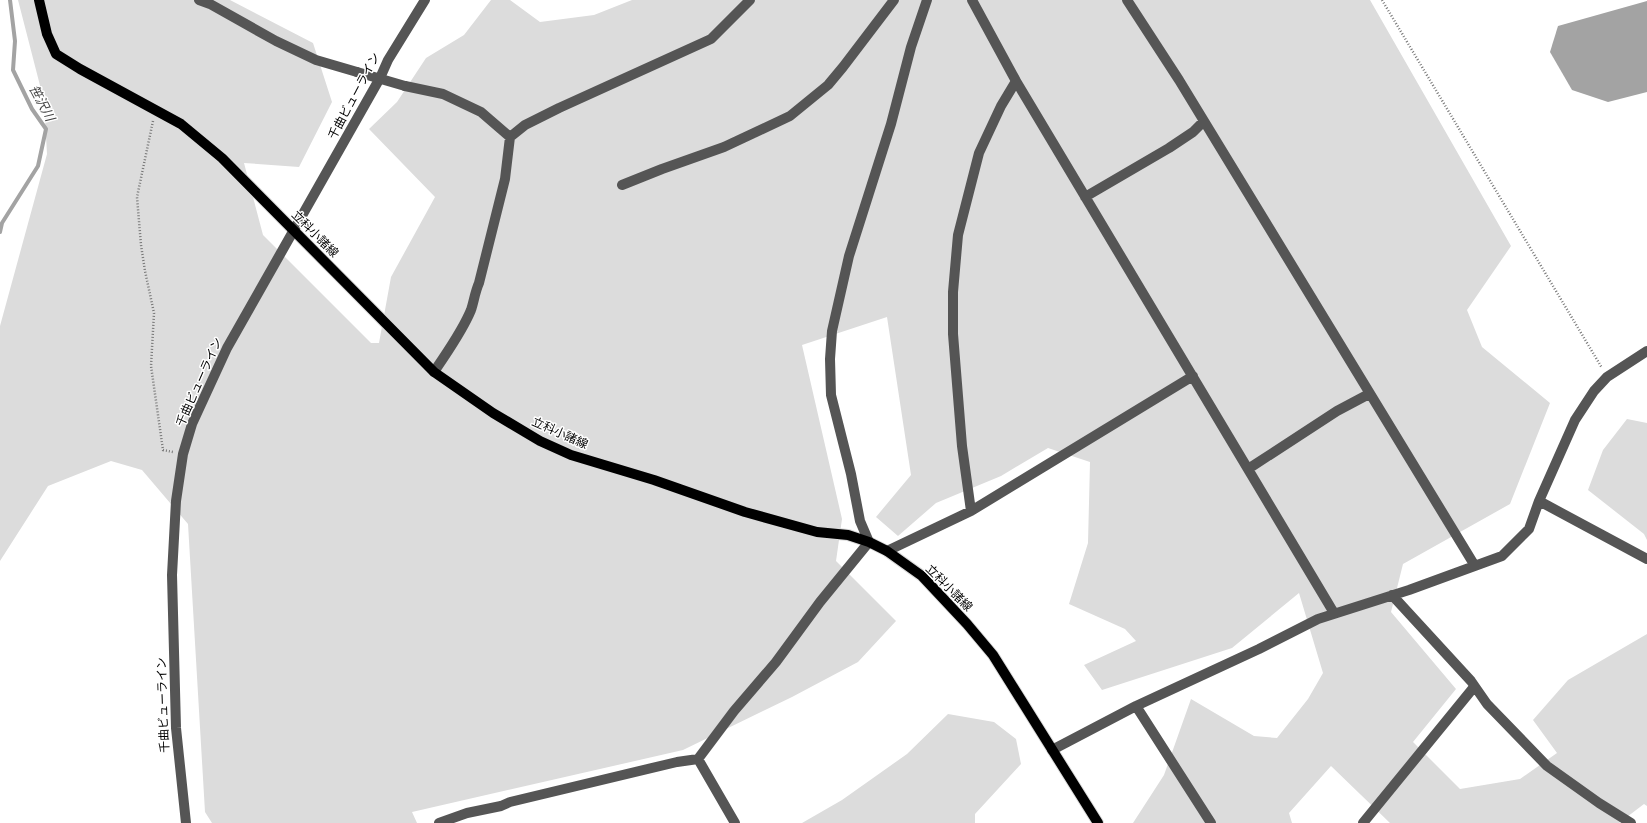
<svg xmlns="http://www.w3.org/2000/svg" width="1647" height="823" font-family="'Asap Condensed','Noto Sans JP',sans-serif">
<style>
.green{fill:#dcdcdc}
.water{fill:#a3a3a3}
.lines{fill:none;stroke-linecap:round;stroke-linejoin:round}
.stream{stroke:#a3a3a3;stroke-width:4}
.major-casing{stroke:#dbdbdb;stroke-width:12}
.path{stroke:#777;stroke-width:2.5;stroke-dasharray:1 2;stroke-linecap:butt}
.minor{stroke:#555;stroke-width:10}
.major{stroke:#000;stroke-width:10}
.minor-bridge{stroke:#555;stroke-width:10}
.labels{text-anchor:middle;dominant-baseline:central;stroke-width:3;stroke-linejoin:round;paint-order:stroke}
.street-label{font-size:12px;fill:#000;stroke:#fff}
.water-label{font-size:13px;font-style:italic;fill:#444;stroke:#fff}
</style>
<rect width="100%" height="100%" fill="#fff"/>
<path class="green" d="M 18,0 L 230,0 L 313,43 L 332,102 L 299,167 L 244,163 L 263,235 L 371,343 L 379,343 L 391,277 L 435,197 L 369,129 L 397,102 L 426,58 L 464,35 L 491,0 L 510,0 L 540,22 L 594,15 L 632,0 L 1370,0 L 1511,246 L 1467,310 L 1482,347 L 1550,403 L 1510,504 L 1403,564 L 1391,612 L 1456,689 L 1413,742 L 1460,789 L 1520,779 L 1557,753 L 1533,720 L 1568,680 L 1647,634 L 1647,806 L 1644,804 L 1619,823 L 1390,823 L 1331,766 L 1289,813 L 1292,823 L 1133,823 L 1164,775 L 1191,699 L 1254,736 L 1277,738 L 1308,699 L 1323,673 L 1299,593 L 1232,648 L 1102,690 L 1084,665 L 1136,641 L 1125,629 L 1069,604 L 1088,543 L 1090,462 L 1048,448 L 1001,476 L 936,503 L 898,536 L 876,517 L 911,475 L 887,317 L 802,345 L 842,519 L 836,561 L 896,621 L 858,662 L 792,697 L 683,750 L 412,812 L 417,823 L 212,823 L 205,812 L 188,524 L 142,470 L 111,461 L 48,486 L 0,561 L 0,326 L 47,154 L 44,101 Z
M 1627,419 L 1647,423 L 1647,540 L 1644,534 L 1588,490 L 1603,450 Z
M 948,714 L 994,722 L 1016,739 L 1021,764 L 975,814 L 975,823 L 802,823 L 842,800 L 907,754 Z"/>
<path class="water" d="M 1647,1 L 1647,92 L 1608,102 L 1572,90 L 1550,52 L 1558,26 Z"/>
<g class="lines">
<path class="stream" d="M 0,232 L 2,223 L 38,166 L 46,129 L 32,109 L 13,70 L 15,41 L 10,0"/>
<g class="major-casing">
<path id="major" d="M 39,0 L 47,34 L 56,54 L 80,69 L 181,124 L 222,158 L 434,372 L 493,413 L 540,441 L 571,455 L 654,480 L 745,512 L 817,532 L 848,535 L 869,542 L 887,551 L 922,576 L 967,624 L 993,655 L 1098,823"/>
</g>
<path class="path" d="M 1382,0 L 1602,368
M 153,121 L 137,197 L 141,245 L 145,271 L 154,313 L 151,366 L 163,450 L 173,452"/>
<path class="minor" d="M 199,0 L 210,4 L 276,41 L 316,60 L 357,72
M 972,0 L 1016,81 L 1334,613
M 1127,0 L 1179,80 L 1475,566
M 405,86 L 443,94 L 481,112 L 510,137
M 622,185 L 662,169 L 724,147 L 790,116 L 828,85 L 843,67 L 894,0
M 1085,197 L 1169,148 L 1193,132 L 1203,122
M 434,372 C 447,352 462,332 471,310 C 474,301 475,292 479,283 L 505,179 L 510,137 L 525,125 L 559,108 L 711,39 L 750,0
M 1248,469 L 1337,411 L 1369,394
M 1539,501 L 1647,559
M 971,511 L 962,446 L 953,334 L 953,292 L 958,235 L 979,153 L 1001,106 L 1016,81
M 887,551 L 971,511 L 1193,376
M 1392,595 L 1471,681 L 1487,704 L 1547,766 L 1599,803 L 1631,823
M 1136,706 L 1211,823
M 1052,750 L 1136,706 L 1259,649 L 1318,619 L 1409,590 L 1502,556 L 1529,529 L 1539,501 L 1575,420 L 1594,391 L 1607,377 L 1647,351
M 698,759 L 735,823
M 186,823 L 176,728 L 172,575 L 176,501 L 183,454 L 192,424 L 227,348 L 380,78 L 388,60 L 425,0
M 439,823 L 467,813 L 501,806 L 510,802 L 677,762 L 698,759 L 734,711 L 776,662 L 820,602 L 869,542 L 860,521 L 851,474 L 831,395 L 830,359 L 832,331 L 849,256 L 891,124 L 911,47 L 927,0
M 1363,823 L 1474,687"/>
<use href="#major" class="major"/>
<path class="minor-bridge" d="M 357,72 L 405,86"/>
</g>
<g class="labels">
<g class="street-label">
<text transform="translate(354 96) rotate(-62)">千曲ビューライン</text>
<text transform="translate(315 234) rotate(45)">立科小諸線</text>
<text transform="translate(199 382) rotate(-66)">千曲ビューライン</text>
<text transform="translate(560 433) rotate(24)">立科小諸線</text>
<text transform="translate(949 588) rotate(45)">立科小諸線</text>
<text transform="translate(163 705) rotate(-92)">千曲ビューライン</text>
</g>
<g class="water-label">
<text transform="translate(42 103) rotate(62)">笹沢川</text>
</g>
</g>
</svg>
